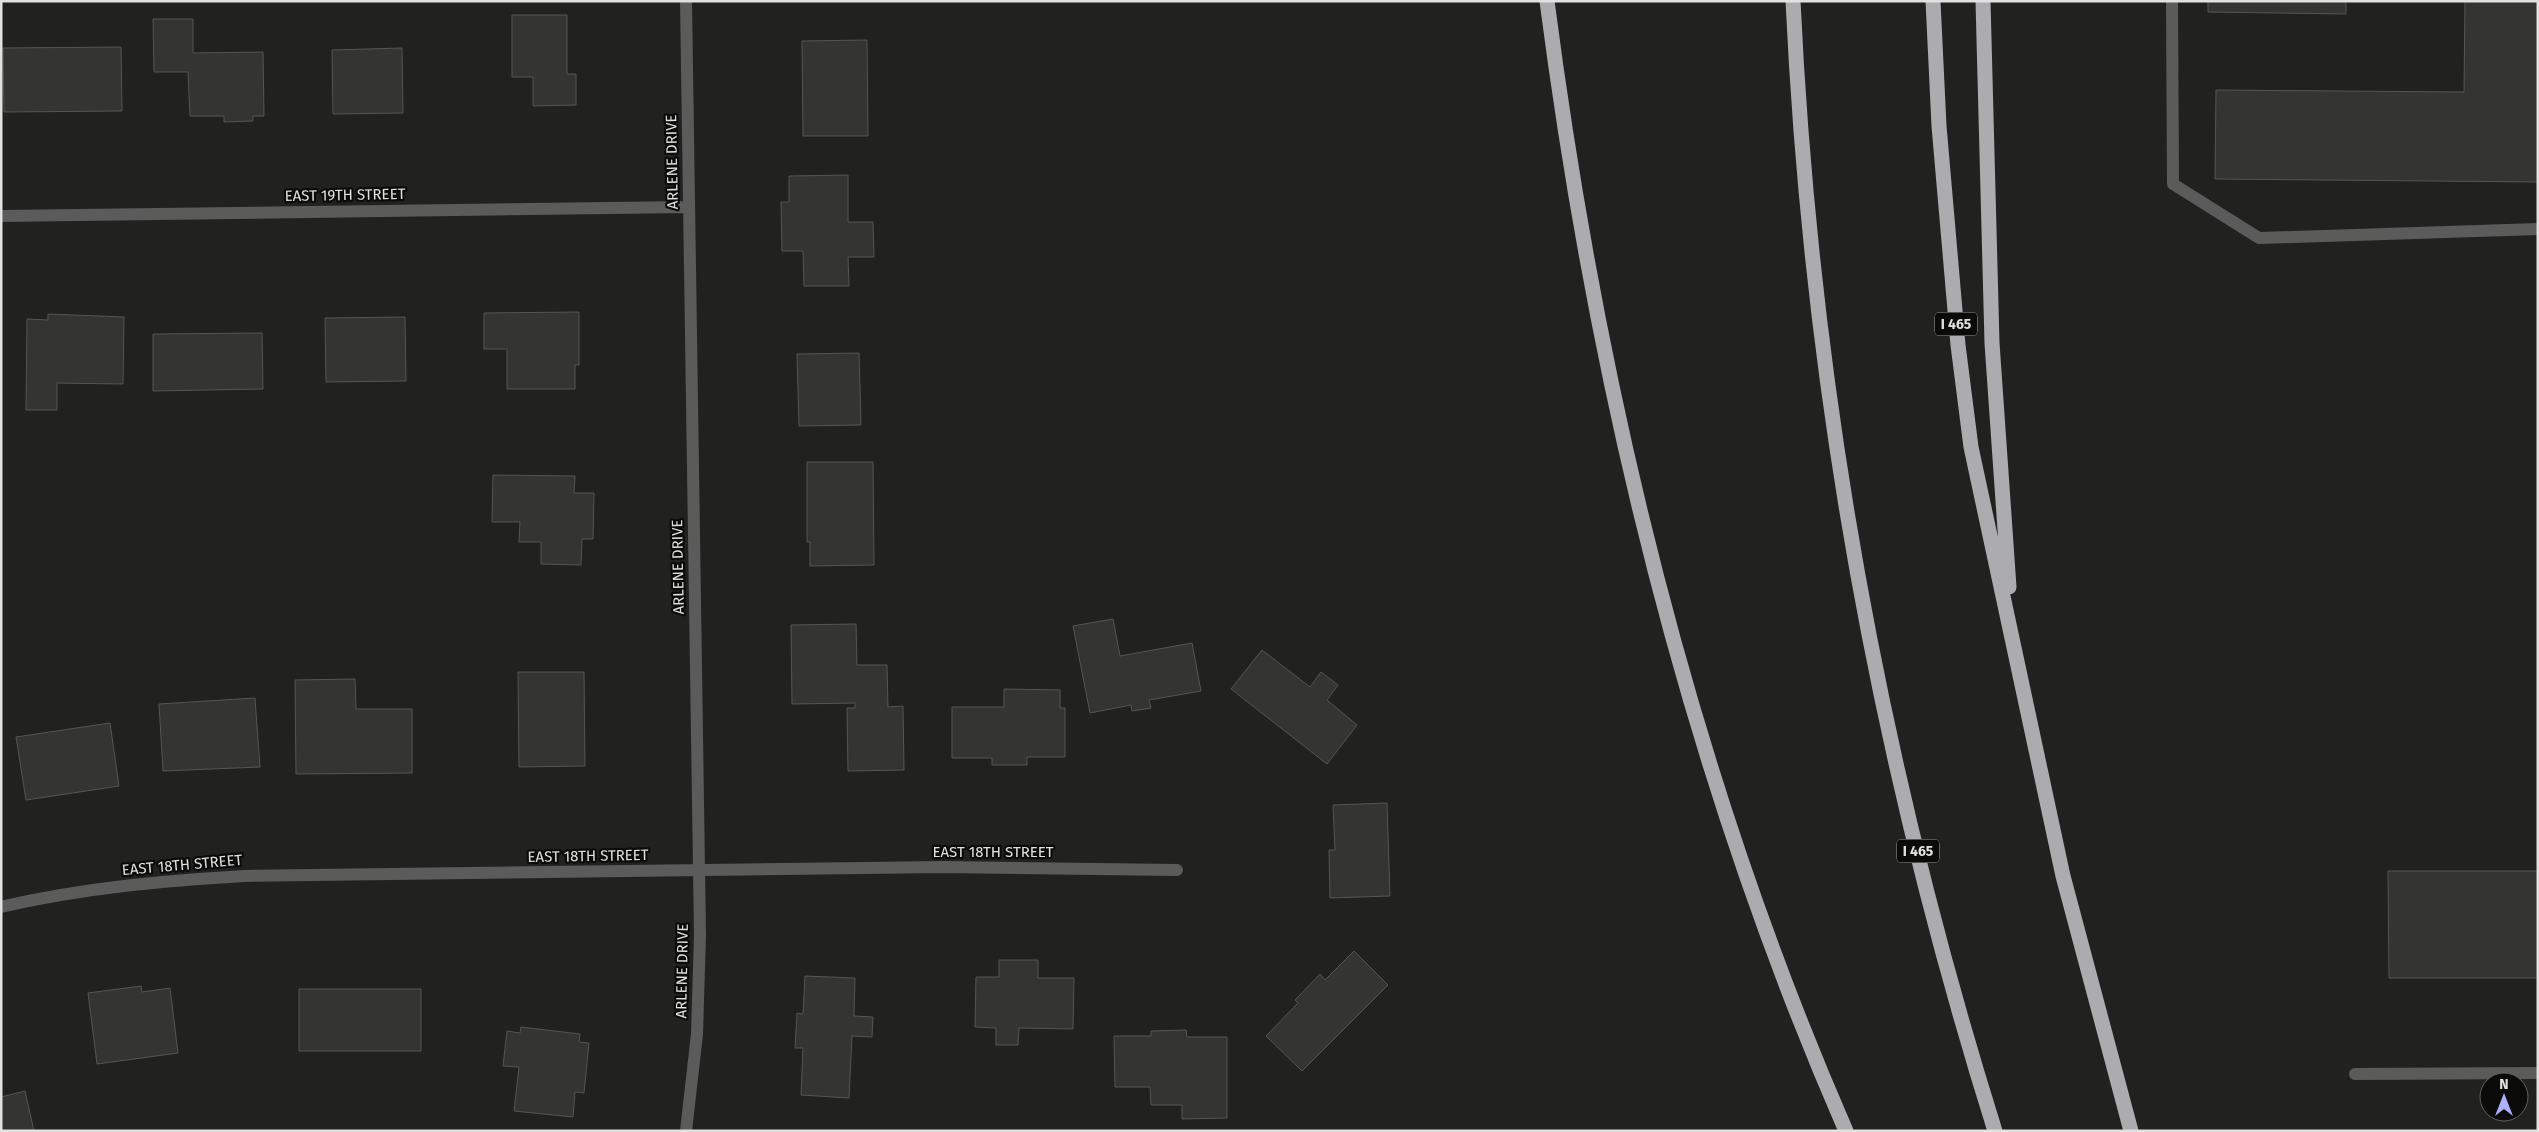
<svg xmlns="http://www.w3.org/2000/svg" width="2539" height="1132" font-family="'Fira Sans',sans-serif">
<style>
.building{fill:#343533;stroke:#555654}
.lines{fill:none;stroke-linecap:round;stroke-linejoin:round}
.service{stroke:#5b5b5c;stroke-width:12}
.minor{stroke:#5b5b5c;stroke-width:12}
.motorway{stroke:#acacaf;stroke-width:15}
.labels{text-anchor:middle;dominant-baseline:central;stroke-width:4.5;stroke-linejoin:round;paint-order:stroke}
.shield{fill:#0b0b0a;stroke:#a1a1a0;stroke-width:1}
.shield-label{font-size:14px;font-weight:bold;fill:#e1e1e0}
.street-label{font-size:15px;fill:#e1e1e0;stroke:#0b0b0a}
</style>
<rect width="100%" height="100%" fill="#21221f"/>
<path class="building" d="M 2208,1 L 2346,1 L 2346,14 L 2208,12 Z
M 2465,1 L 2538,1 L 2538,182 L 2215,179 L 2216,90 L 2464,92 Z
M 512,15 L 567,15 L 567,74 L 576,74 L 576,105 L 533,106 L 533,77 L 512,77 Z
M 153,19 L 193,19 L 193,53 L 263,52 L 264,116 L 253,116 L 253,121 L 224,122 L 224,116 L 190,116 L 188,72 L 154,72 Z
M 867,40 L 868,136 L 803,136 L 802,41 Z
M 121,47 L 122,111 L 4,112 L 3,48 Z
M 402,48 L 403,113 L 333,114 L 332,50 Z
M 848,175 L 848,222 L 873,222 L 874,257 L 848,257 L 849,286 L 804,286 L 803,251 L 782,251 L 781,202 L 789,202 L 789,176 Z
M 579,312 L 579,365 L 575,365 L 575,389 L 507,389 L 507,349 L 484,349 L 484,313 Z
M 48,314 L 124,317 L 123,384 L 57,383 L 57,410 L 26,410 L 27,319 L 48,320 Z
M 405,317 L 406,381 L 326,382 L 325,318 Z
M 262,333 L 263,389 L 153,391 L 153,334 Z
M 859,353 L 861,425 L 799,426 L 797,354 Z
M 807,462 L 873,462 L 874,565 L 810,566 L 810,542 L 807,542 Z
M 493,475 L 575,476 L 574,493 L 594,493 L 593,539 L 582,539 L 581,565 L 541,564 L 541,542 L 519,542 L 520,522 L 492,522 Z
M 1113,619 L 1120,656 L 1192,643 L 1201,691 L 1149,700 L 1151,708 L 1132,711 L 1131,705 L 1090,713 L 1073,626 Z
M 856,624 L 857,665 L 887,665 L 888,707 L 903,706 L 904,770 L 848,771 L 847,708 L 855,708 L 855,703 L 792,704 L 791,625 Z
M 1262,650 L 1310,687 L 1321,672 L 1338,685 L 1327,700 L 1357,725 L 1327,764 L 1231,689 Z
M 518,672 L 584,672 L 585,766 L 519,767 Z
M 355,679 L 356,709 L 412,709 L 412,773 L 296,774 L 295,680 Z
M 1004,689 L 1060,690 L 1060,708 L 1065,708 L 1065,757 L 1027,757 L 1027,765 L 992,765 L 992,758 L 952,758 L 952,707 L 1004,707 Z
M 255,698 L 260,767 L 163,771 L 159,704 Z
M 110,723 L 119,786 L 26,800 L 16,737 Z
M 1387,803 L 1390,896 L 1330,898 L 1329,850 L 1335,850 L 1333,805 Z
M 2388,871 L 2538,871 L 2538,978 L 2389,978 Z
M 1354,951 L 1388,985 L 1302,1071 L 1266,1036 L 1298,1003 L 1295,1000 L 1320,974 L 1325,980 Z
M 999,960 L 1038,960 L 1038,978 L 1074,978 L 1073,1029 L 1019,1028 L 1018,1045 L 996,1045 L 996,1028 L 975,1027 L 976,977 L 999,977 Z
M 805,976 L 855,978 L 854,1016 L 873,1017 L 872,1037 L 852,1036 L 849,1098 L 801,1095 L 803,1048 L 795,1048 L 797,1013 L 803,1014 Z
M 141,986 L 142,992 L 170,988 L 178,1053 L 97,1064 L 88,993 Z
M 299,989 L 421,989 L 421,1051 L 299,1051 Z
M 521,1027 L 580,1034 L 579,1042 L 589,1043 L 584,1093 L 575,1092 L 573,1117 L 514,1111 L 519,1067 L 503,1066 L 507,1031 L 520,1033 Z
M 1186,1030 L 1187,1037 L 1227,1037 L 1227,1118 L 1182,1119 L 1182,1105 L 1151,1105 L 1150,1087 L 1115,1087 L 1114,1036 L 1151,1036 L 1151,1031 Z
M 25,1091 L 34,1131 L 1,1131 L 1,1097 Z"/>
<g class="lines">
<path class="service" d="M 2172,1 L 2173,184 L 2259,238 L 2538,229"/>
<path class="minor" d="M 1,216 L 689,207
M 1,907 C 81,888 162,881 244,876 L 944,867 L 1177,870
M 2355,1074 L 2538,1073
M 686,1131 L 697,1034 L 700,935 L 686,1"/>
<path class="motorway" d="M 1547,1 C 1597,387 1690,774 1846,1131
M 1793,1 C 1811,384 1880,765 1995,1131
M 1933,1 L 1939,126 L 1958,345 L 1971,447 L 2063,876 L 2131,1131
M 1983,1 L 1992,343 L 2009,587"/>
</g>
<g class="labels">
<g class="shield">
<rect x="1935" y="312.5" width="42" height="23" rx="4"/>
<rect x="1897" y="839.5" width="42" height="23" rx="4"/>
</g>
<g class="shield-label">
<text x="1956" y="324">I 465</text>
<text x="1918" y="851">I 465</text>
</g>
<g class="street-label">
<text transform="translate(672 162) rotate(-91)">ARLENE DRIVE</text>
<text transform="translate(345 195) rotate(-1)">EAST 19TH STREET</text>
<text transform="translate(678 567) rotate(-91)">ARLENE DRIVE</text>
<text x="993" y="852">EAST 18TH STREET</text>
<text transform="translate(588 856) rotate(-1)">EAST 18TH STREET</text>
<text transform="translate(182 865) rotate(-5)">EAST 18TH STREET</text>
<text transform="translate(682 971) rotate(-89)">ARLENE DRIVE</text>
</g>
</g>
<rect width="2539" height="1132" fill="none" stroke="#e1e1e0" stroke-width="5"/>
<g transform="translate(2504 1097)"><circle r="24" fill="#0b0b0a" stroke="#616160"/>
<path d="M0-4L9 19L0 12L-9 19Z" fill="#acaffb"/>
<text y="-8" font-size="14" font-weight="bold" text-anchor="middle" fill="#e1e1e0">N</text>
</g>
</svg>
